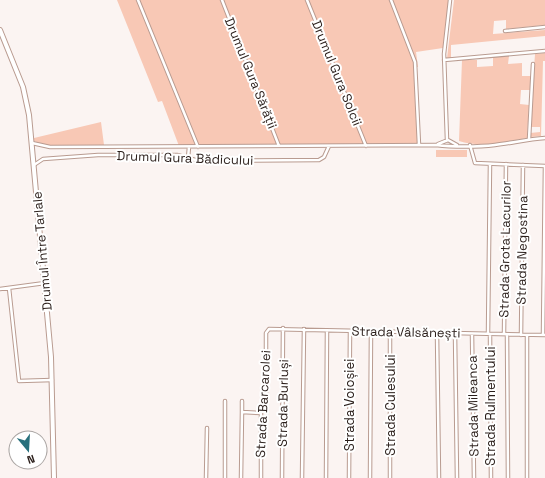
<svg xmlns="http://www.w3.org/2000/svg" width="545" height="478" font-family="'Space Grotesk',sans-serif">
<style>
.green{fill:#f8c8b5}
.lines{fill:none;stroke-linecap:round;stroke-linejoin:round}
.street-casing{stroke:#b99b90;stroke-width:4.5}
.secondary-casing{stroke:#b99b90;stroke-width:6}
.street{stroke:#fff;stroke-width:2.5}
.secondary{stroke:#fff;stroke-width:4}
.labels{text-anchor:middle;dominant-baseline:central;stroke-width:4;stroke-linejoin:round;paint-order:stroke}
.street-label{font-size:13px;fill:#2a1e1a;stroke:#fff}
</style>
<rect width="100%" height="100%" fill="#fbf4f2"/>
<path class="green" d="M 117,0 L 449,0 L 443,48 L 416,52 L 418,67 L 416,67 L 418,85 L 416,85 L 418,143 L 179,146 L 162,101 L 158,102 Z
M 454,0 L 545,0 L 545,25 L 506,29 L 506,20 L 494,21 L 493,34 L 545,30 L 545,36 L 451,45 L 451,58 L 447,58 Z
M 545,53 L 545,61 L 543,61 L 541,136 L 531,137 L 530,133 L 540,132 L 540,127 L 530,127 L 535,54 Z
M 509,56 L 508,64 L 522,63 L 522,76 L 531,76 L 531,90 L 521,90 L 520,104 L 529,105 L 527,138 C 506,142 480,148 459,141 L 462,60 L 477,60 L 477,67 L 493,66 L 493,57 Z
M 101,122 L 104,145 L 45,145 L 34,141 L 34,138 Z
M 436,150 L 467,150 L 467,157 L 436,157 Z"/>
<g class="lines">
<g class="street-casing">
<path id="street" d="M 138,0 L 198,147
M 222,0 L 279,146
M 307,0 L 366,146
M 391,0 L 415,62 L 419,145
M 505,31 L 545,27
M 444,60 L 545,51
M 529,139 L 533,64
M 447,140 L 444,54 L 450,0
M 32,143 L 50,147 L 436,145 C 452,147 478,147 495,145 C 512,143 528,139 545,138
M 438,144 L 448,140 L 457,145
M 470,145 L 475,163 L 545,166
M 188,158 L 189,147
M 34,165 L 43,159 L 98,155 L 177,155 L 199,161 L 319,160 L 324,157 L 329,146
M 9,288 L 19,381 L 52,380
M 0,289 L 45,283
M 390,333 L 390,478
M 437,334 L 439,478
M 455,334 L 457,478
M 472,334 L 474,478
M 488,334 L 490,164
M 490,334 L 491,478
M 504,334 L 506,164
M 507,335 L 508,478
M 521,335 L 523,165
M 543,335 L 545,166
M 242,401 L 242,412
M 206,478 L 207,428
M 225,478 L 225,401
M 241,478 L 242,412 L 261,413
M 261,478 L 261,409 L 266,396 L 266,333 L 269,329 L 545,335
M 282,478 L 283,328
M 302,478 L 304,329
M 326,478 L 327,331
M 349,478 L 350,331
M 370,478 L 371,332
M 527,478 L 527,335"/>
</g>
<g class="secondary-casing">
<path id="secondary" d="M 0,30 L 23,87 L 29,115 L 51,357 L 54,478"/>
</g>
<use href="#street" class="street"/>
<use href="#secondary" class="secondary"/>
</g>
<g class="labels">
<g class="street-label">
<text transform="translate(251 73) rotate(68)">Drumul Gura Sărății</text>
<text transform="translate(337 73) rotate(68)">Drumul Gura Solcii</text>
<text transform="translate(185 158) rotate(2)">Drumul Gura Bădicului</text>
<text transform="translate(505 249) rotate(-89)">Strada Grota Lacurilor</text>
<text transform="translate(522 250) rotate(-89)">Strada Negostina</text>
<text transform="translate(42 251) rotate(-95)">Drumul Între Tarlale</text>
<text transform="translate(406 332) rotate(1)">Strada Vâlsănești</text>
<text transform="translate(283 403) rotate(-89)">Strada Burluși</text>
<text transform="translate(263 404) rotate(-87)">Strada Barcarolei</text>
<text transform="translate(349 405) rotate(-90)">Strada Voioșiei</text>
<text transform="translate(390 405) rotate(-90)">Strada Culesului</text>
<text transform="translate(473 406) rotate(-91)">Strada Mileanca</text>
<text transform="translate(490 406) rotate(-90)">Strada Rulmentului</text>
</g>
</g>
<g transform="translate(28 450) rotate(162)"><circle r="19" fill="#ffffff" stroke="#aaa5a3"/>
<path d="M0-3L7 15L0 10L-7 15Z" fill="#28707c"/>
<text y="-6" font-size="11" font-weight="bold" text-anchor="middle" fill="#2a1e1a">N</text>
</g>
</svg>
